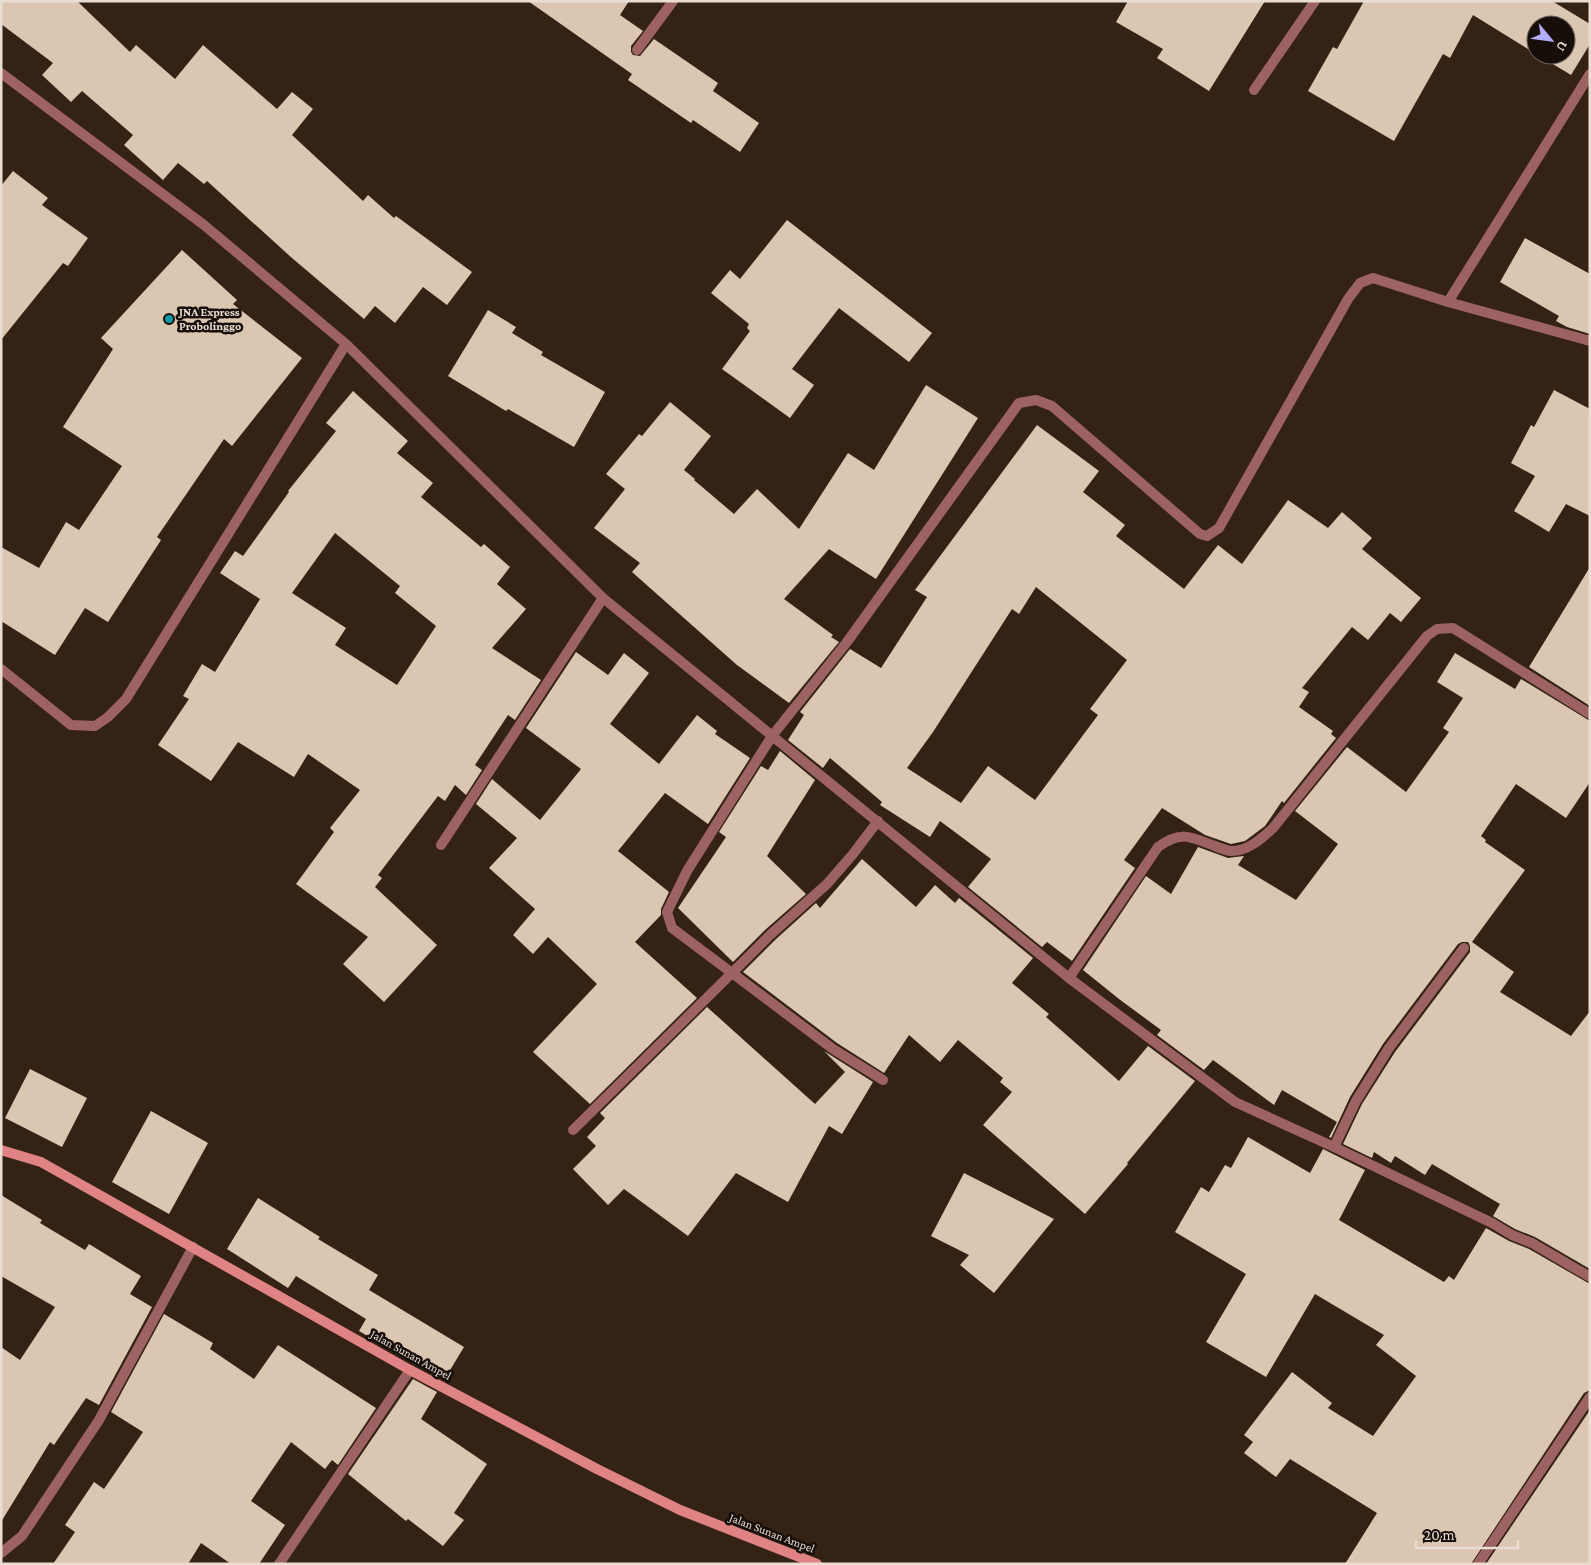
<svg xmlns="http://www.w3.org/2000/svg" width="1591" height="1565" font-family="'Crimson Pro',serif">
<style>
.building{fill:#dbc6b2;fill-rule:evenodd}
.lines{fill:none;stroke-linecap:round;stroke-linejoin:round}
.minor{stroke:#9d6363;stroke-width:10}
.secondary{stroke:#df8384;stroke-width:10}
.culture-dot{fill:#0f9aa8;stroke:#160e08;stroke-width:2}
.labels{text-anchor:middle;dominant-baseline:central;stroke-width:5;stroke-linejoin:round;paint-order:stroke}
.poi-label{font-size:12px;font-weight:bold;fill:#e8dcd3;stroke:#160e08;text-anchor:start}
.street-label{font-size:12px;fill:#e8dcd3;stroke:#160e08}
</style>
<rect width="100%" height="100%" fill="#342315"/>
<path class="building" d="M 1,1 L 77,1 L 130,52 L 136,45 L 175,79 L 203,45 L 277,109 L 292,92 L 313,109 L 292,135 L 363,201 L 368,195 L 394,218 L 396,216 L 472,272 L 447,305 L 423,287 L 395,323 L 375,306 L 364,319 L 292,258 L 207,181 L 204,184 L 178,163 L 163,180 L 124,145 L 133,135 L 82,91 L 71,102 L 42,75 L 53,63 L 1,24 Z
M 528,1 L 629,1 L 620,15 L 643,31 L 631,46 L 631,52 L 633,55 L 640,56 L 654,39 L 718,83 L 713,91 L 759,123 L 740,152 L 693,120 L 691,123 L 628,80 L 632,74 Z
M 1128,1 L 1265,1 L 1209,91 L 1157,58 L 1163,49 L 1116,22 Z
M 1364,1 L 1552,1 L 1590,24 L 1590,44 L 1571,75 L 1538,55 L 1566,55 L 1566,25 L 1536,25 L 1536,54 L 1473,15 L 1450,58 L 1443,54 L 1394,141 L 1308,91 L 1333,47 L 1337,49 Z
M 13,171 L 48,198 L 42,205 L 88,238 L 68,266 L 63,263 L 1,340 L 1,186 Z
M 787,220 L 932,333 L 909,362 L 839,308 L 792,369 L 814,385 L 790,418 L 722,369 L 750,331 L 747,328 L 749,324 L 711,293 L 730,270 L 740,279 Z
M 1525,238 L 1590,274 L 1590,334 L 1567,327 L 1556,321 L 1559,316 L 1500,282 Z
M 182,250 L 237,300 L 233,304 L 302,358 L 232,446 L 224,439 L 157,537 L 161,540 L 108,622 L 85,608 L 55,655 L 1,621 L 1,547 L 39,568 L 66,522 L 79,530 L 122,466 L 63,427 L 113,349 L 101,338 Z
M 488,310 L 516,327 L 512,333 L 543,352 L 541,355 L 605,392 L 574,447 L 508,409 L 506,411 L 448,376 Z
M 926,385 L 978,418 L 876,579 L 829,549 L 784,599 L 833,635 L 831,637 L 839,642 L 789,703 L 737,665 L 632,572 L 640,563 L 594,528 L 625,489 L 606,474 L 639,434 L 642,436 L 670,402 L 711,436 L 684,470 L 695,479 L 694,480 L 734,514 L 757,489 L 799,529 L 848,453 L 874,470 Z
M 1554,390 L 1590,409 L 1590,516 L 1566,504 L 1549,532 L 1514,511 L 1535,476 L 1511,463 L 1531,425 L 1534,427 Z
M 353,391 L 408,441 L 397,453 L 433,483 L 421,497 L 481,547 L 484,544 L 510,567 L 497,584 L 526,609 L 492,648 L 541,680 L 515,720 L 508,715 L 475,765 L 482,770 L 466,795 L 455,785 L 445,801 L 438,796 L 378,875 L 382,878 L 375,887 L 437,945 L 384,1002 L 343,964 L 368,937 L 296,884 L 334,832 L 330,828 L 360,790 L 308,754 L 294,777 L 238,742 L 211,781 L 158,745 L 189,699 L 183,696 L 202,664 L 215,672 L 260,599 L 220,573 L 235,551 L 243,556 L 289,492 L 288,491 L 336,431 L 326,423 ZM 335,533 L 400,586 L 395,593 L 436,626 L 397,685 L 335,645 L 346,628 L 292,593 Z
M 1037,425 L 1099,471 L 1083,492 L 1125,525 L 1116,536 L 1184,589 L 1218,545 L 1242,564 L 1288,500 L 1328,528 L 1342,512 L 1372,538 L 1362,549 L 1421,598 L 1401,622 L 1390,613 L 1368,640 L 1352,627 L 1302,688 L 1309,692 L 1299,707 L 1333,731 L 1331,734 L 1336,738 L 1284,803 L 1282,801 L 1265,826 L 1245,841 L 1231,844 L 1205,835 L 1162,808 L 1124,860 L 1135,868 L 1072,961 L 1047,942 L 1042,947 L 968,887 L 991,859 L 940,821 L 930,837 L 880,805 L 882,802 L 830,758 L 823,768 L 788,740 L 804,715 L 800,712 L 850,649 L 881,668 L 927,597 L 915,590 ZM 1036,587 L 1127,660 L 1090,709 L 1098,715 L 1035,800 L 988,766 L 961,803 L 907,768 L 933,732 L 1012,609 L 1019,614 Z
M 1590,567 L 1590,706 L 1529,667 Z
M 576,652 L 608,675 L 624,653 L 649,673 L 610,724 L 659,764 L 697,715 L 717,731 L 715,734 L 750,758 L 708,824 L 665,793 L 618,851 L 669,892 L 661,909 L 661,915 L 635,942 L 697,998 L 590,1104 L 533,1052 L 597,984 L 548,937 L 533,954 L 513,935 L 535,909 L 489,868 L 517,838 L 476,804 L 492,779 L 540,820 L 581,769 L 526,728 Z
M 1455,653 L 1515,689 L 1521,679 L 1590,721 L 1590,782 L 1566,818 L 1516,784 L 1481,836 L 1486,840 L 1485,842 L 1525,870 L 1472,942 L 1514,972 L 1500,992 L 1571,1036 L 1590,1011 L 1590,1269 L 1535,1237 L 1515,1229 L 1493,1216 L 1500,1204 L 1432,1164 L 1425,1175 L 1395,1156 L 1391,1163 L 1374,1152 L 1372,1158 L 1343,1144 L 1362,1104 L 1395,1052 L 1470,952 L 1470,946 L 1468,942 L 1462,942 L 1458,944 L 1383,1044 L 1350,1097 L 1331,1138 L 1329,1137 L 1337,1122 L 1282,1090 L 1274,1105 L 1213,1060 L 1204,1070 L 1157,1035 L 1161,1030 L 1119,999 L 1083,970 L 1146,876 L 1171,894 L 1198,847 L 1228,858 L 1244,856 L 1238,865 L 1296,900 L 1338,844 L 1295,811 L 1347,747 L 1406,792 L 1449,732 L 1443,728 L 1463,698 L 1437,682 Z
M 780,751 L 815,780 L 767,856 L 806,894 L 765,930 L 733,962 L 678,908 L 726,837 L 719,832 L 761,766 L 768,770 Z
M 862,859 L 916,907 L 935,885 L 955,903 L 959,898 L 1033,958 L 1012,983 L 1049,1014 L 1046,1017 L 1119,1081 L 1148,1046 L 1195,1081 L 1127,1163 L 1128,1164 L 1085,1214 L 983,1125 L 1012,1092 L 1000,1082 L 1003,1078 L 958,1040 L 940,1062 L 909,1035 L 884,1073 L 837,1043 L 743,972 L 775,940 L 816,903 L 820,908 Z
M 707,1007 L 815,1104 L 845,1072 L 824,1051 L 873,1082 L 842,1134 L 829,1126 L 788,1202 L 736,1173 L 688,1236 L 624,1189 L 608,1205 L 573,1169 L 596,1146 L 587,1137 L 605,1118 L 600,1113 Z
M 30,1069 L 87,1098 L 62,1147 L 5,1118 Z
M 151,1111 L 208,1143 L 169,1214 L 112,1182 Z
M 1248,1137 L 1310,1173 L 1323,1149 L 1365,1170 L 1339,1220 L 1444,1282 L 1449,1276 L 1454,1280 L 1486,1228 L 1509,1241 L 1529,1249 L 1590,1284 L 1590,1390 L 1584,1393 L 1471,1564 L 1345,1564 L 1377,1513 L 1290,1459 L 1276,1477 L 1244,1453 L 1253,1442 L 1244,1435 L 1292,1372 L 1332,1403 L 1328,1408 L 1373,1436 L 1416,1376 L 1376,1345 L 1384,1335 L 1315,1294 L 1266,1377 L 1206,1342 L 1246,1274 L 1175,1232 L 1201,1187 L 1209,1192 L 1225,1165 L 1231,1168 Z
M 964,1173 L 1054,1219 L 994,1293 L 960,1265 L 969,1255 L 931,1236 Z
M 1,1195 L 42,1220 L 40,1223 L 85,1250 L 89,1244 L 141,1276 L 130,1294 L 152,1307 L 99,1405 L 86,1398 L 54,1445 L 50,1442 L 1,1522 L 1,1347 L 20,1360 L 55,1307 L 1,1276 Z
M 258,1198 L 320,1237 L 318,1239 L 378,1275 L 369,1290 L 464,1347 L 444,1380 L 359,1331 L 366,1319 L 296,1276 L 288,1288 L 227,1249 Z
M 164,1314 L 213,1343 L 210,1349 L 254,1379 L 278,1345 L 376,1408 L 338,1465 L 332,1460 L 325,1469 L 291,1442 L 251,1501 L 285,1525 L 259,1564 L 231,1564 L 201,1543 L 188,1564 L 53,1564 L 75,1532 L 65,1525 L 94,1482 L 104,1489 L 143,1432 L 111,1412 Z
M 413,1379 L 437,1392 L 421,1419 L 487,1464 L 454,1513 L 464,1520 L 443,1546 L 408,1519 L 406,1521 L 348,1474 Z
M 1590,1410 L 1590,1564 L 1486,1564 Z"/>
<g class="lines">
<path class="minor" d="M 637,50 L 673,1
M 1,73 L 204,225 L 346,344 L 603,598 L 1069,978 L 1235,1102 L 1334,1147 L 1492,1223 L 1512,1235 L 1532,1243 L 1590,1277
M 1254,90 L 1315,1
M 1448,302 L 1590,74
M 1,669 L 71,725 L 95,726 L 108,717 L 126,699 L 346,344
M 878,821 L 853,854 L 827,884 L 770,935 L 732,973 L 672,928 L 667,912 L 687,871 L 772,736 L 847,642 L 1019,403 L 1036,400 L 1052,406 L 1200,534 L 1207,536 L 1219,528 L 1348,299 L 1360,283 L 1373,278 L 1448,302 L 1590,341
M 441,845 L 603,598
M 1069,978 L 1158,847 C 1181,830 1190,837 1215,846 C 1220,848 1225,850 1230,851 C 1247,852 1261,839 1273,828 L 1427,636 L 1437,629 L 1453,628 L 1590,714
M 573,1130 L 732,973 L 833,1049 L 883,1080
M 1334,1147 L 1356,1101 L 1389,1048 L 1464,948
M 1,1553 L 22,1536 L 99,1420 L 193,1247
M 279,1564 L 410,1370
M 1478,1564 L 1590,1397"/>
<path class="secondary" d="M 1,1150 L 41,1162 L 410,1370 L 597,1469 L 680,1510 L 817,1564"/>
</g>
<circle class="culture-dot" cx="169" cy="319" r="5"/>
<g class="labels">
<g class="poi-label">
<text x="179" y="312">JNA Express<tspan x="179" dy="14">Probolinggo</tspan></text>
</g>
<g class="street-label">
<text transform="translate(411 1355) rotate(29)">Jalan Sunan Ampel</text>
<text transform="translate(772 1533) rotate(21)">Jalan Sunan Ampel</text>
</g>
</g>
<rect width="1591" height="1565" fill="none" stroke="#e8dcd3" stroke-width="5"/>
<g transform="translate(1551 40) rotate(119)"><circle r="24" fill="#160e08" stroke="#6a6059"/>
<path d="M0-4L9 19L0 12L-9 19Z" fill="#b3adf9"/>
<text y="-8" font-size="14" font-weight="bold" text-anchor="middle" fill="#e8dcd3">U</text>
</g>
<path d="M1416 1540v8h102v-8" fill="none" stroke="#e8dcd3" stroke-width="2.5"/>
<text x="1424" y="1540" font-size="15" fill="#e8dcd3" stroke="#160e08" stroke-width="4" paint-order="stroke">20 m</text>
</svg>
